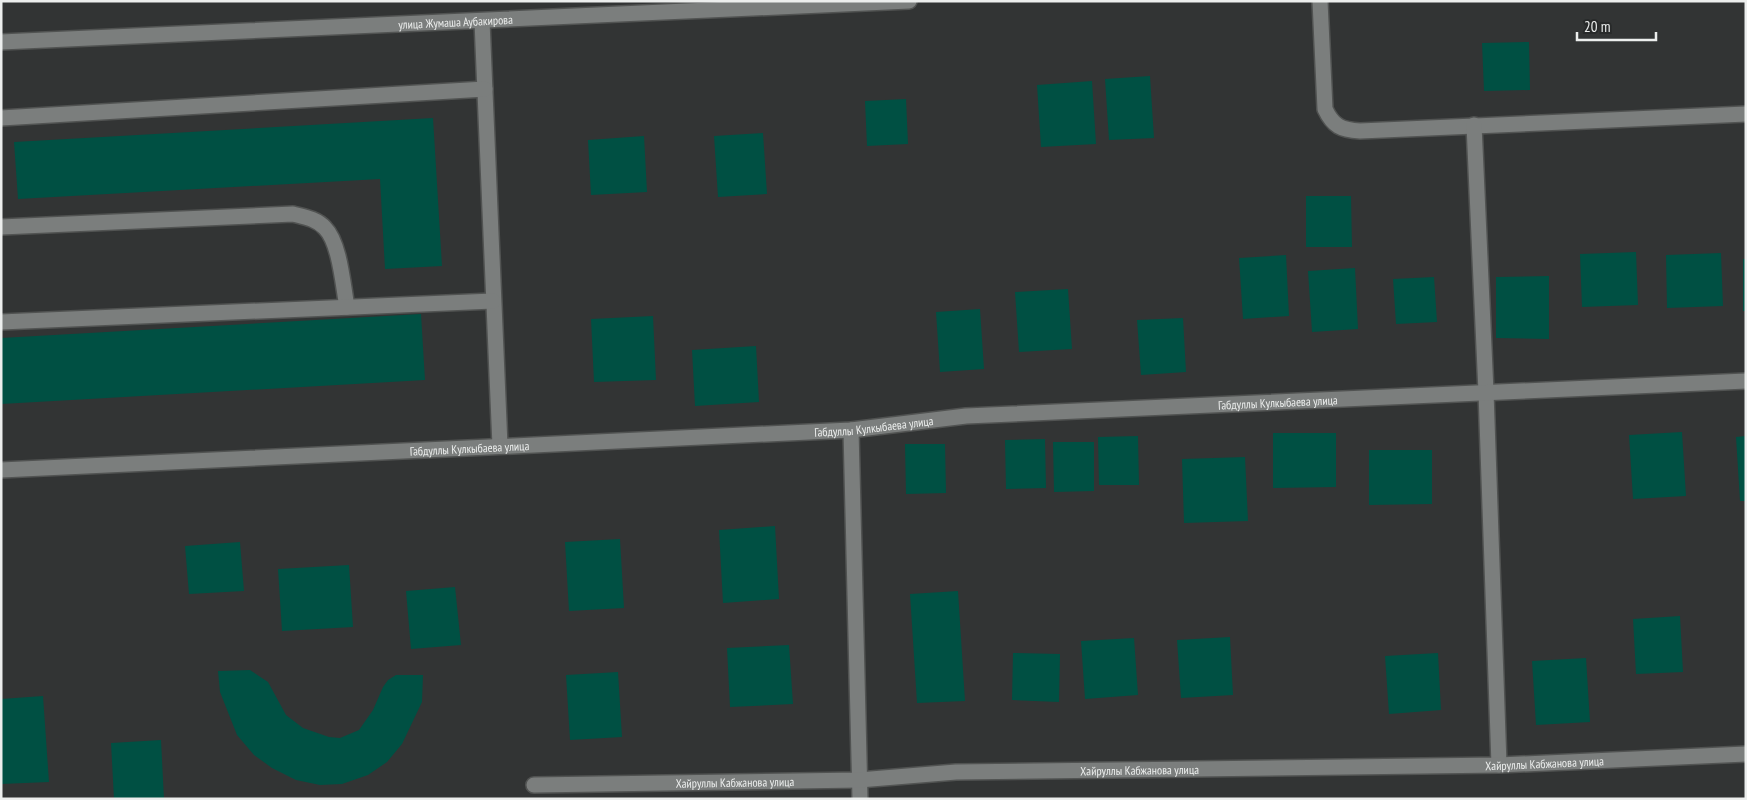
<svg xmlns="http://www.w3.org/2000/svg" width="1747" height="800" font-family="'PT Sans Narrow',sans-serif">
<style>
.building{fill:#005043}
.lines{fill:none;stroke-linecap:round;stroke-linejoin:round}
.minor-casing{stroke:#515352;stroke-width:18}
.minor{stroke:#7b7e7d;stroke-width:15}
.labels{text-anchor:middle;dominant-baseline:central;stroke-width:4.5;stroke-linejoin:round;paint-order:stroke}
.street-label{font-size:12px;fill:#eceeed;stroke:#282a2a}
</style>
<rect width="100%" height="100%" fill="#323434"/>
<path class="building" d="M 1529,42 L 1530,90 L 1484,91 L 1482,43 Z
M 1150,76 L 1154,138 L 1109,140 L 1105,79 Z
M 1092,81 L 1096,144 L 1041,147 L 1037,85 Z
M 906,99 L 908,144 L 867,146 L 865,101 Z
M 433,118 L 442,266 L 385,269 L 380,179 L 18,199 L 14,142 Z
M 763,133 L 767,194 L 718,197 L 714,136 Z
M 644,136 L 647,192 L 591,195 L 588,140 Z
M 1306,196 L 1351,196 L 1352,247 L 1306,247 Z
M 1636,252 L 1638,305 L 1582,307 L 1580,254 Z
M 1721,253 L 1723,306 L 1667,308 L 1666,255 Z
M 1286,255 L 1289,316 L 1243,319 L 1239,258 Z
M 1743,259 L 1746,259 L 1746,311 L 1743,311 Z
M 1355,268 L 1358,329 L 1312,332 L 1308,271 Z
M 1549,276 L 1549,339 L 1496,338 L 1496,277 Z
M 1434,277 L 1437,322 L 1396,324 L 1393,279 Z
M 1068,289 L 1072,349 L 1019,352 L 1015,292 Z
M 980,309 L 984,369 L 940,372 L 936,312 Z
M 421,314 L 425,380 L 1,404 L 1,338 Z
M 653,316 L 656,380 L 594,382 L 591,319 Z
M 1183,318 L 1186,372 L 1141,375 L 1137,320 Z
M 756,346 L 759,402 L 695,406 L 692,350 Z
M 1682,432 L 1686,496 L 1633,499 L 1629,435 Z
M 1273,433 L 1336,433 L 1336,487 L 1273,488 Z
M 1138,436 L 1139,485 L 1099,485 L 1098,437 Z
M 1746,436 L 1746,501 L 1740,501 L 1736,437 Z
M 1045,439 L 1046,488 L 1006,489 L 1005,440 Z
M 1053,442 L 1094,442 L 1094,491 L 1054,492 Z
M 905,444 L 945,444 L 946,493 L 906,494 Z
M 1369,450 L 1432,450 L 1432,504 L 1369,505 Z
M 1245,457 L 1248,521 L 1184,523 L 1182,459 Z
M 775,526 L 779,599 L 723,603 L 719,530 Z
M 620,539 L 624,608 L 569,611 L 565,542 Z
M 240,542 L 244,591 L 189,594 L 185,546 Z
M 349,565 L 353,627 L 282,631 L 278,569 Z
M 455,587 L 461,645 L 411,649 L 406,591 Z
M 958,591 L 965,701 L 917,703 L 910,594 Z
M 1680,616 L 1683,672 L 1636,674 L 1633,619 Z
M 1230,637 L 1233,695 L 1181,698 L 1177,640 Z
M 1134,638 L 1138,695 L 1085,699 L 1081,641 Z
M 789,645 L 793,704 L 730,707 L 727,648 Z
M 1013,653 L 1060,654 L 1059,702 L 1012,700 Z
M 1438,653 L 1441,710 L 1389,714 L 1385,656 Z
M 1586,658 L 1590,722 L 1536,725 L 1532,661 Z
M 250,670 L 268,682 L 286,715 L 303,728 L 329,737 L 340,738 L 359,730 L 373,710 L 383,687 L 388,680 L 396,675 L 423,675 L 422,702 L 402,744 L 387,762 L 368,775 L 342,784 L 320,785 L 296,780 L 272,768 L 254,755 L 237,735 L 220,692 L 218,671 Z
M 618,672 L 622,737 L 570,740 L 566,675 Z
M 43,696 L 49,782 L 1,784 L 1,699 Z
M 161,740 L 164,799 L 114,799 L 111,743 Z"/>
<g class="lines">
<g class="minor-casing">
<g id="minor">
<path d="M 1320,1 L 1325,109 C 1333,126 1341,130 1360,131 L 1746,114"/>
<path d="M 482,21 L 500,446"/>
<path id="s1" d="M 1,42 L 909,1"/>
<path d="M 1,118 L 485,89"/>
<path d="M 1474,125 L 1486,392 L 1499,765"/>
<path d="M 1,227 L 293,214 C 305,217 317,219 325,228 C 340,243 343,286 347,307"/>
<path d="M 1,322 L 493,301"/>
<path d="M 851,430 L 860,799"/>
<path id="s2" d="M 1,470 L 851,430 L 966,416 L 1746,381"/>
<path id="s3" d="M 534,785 L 859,780 L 956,772 L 1499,765 L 1746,754"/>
</g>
</g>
<use href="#minor" class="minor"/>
</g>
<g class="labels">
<g class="street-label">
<text stroke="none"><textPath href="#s1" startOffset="455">улица Жумаша Аубакирова</textPath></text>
<text stroke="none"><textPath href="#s2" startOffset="1279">Габдуллы Кулкыбаева улица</textPath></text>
<text stroke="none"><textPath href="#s2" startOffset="874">Габдуллы Кулкыбаева улица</textPath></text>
<text stroke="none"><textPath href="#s2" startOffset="469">Габдуллы Кулкыбаева улица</textPath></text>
<text stroke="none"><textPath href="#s3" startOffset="1011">Хайруллы Кабжанова улица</textPath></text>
<text stroke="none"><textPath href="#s3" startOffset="606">Хайруллы Кабжанова улица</textPath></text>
<text stroke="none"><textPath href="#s3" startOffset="201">Хайруллы Кабжанова улица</textPath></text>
</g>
</g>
<rect width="1747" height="800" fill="none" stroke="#eceeed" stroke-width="5"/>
<path d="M1577 32v8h79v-8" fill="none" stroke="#eceeed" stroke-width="2.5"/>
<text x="1584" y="32" font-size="15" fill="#eceeed" stroke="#282a2a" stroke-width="4" paint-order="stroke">20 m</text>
</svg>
